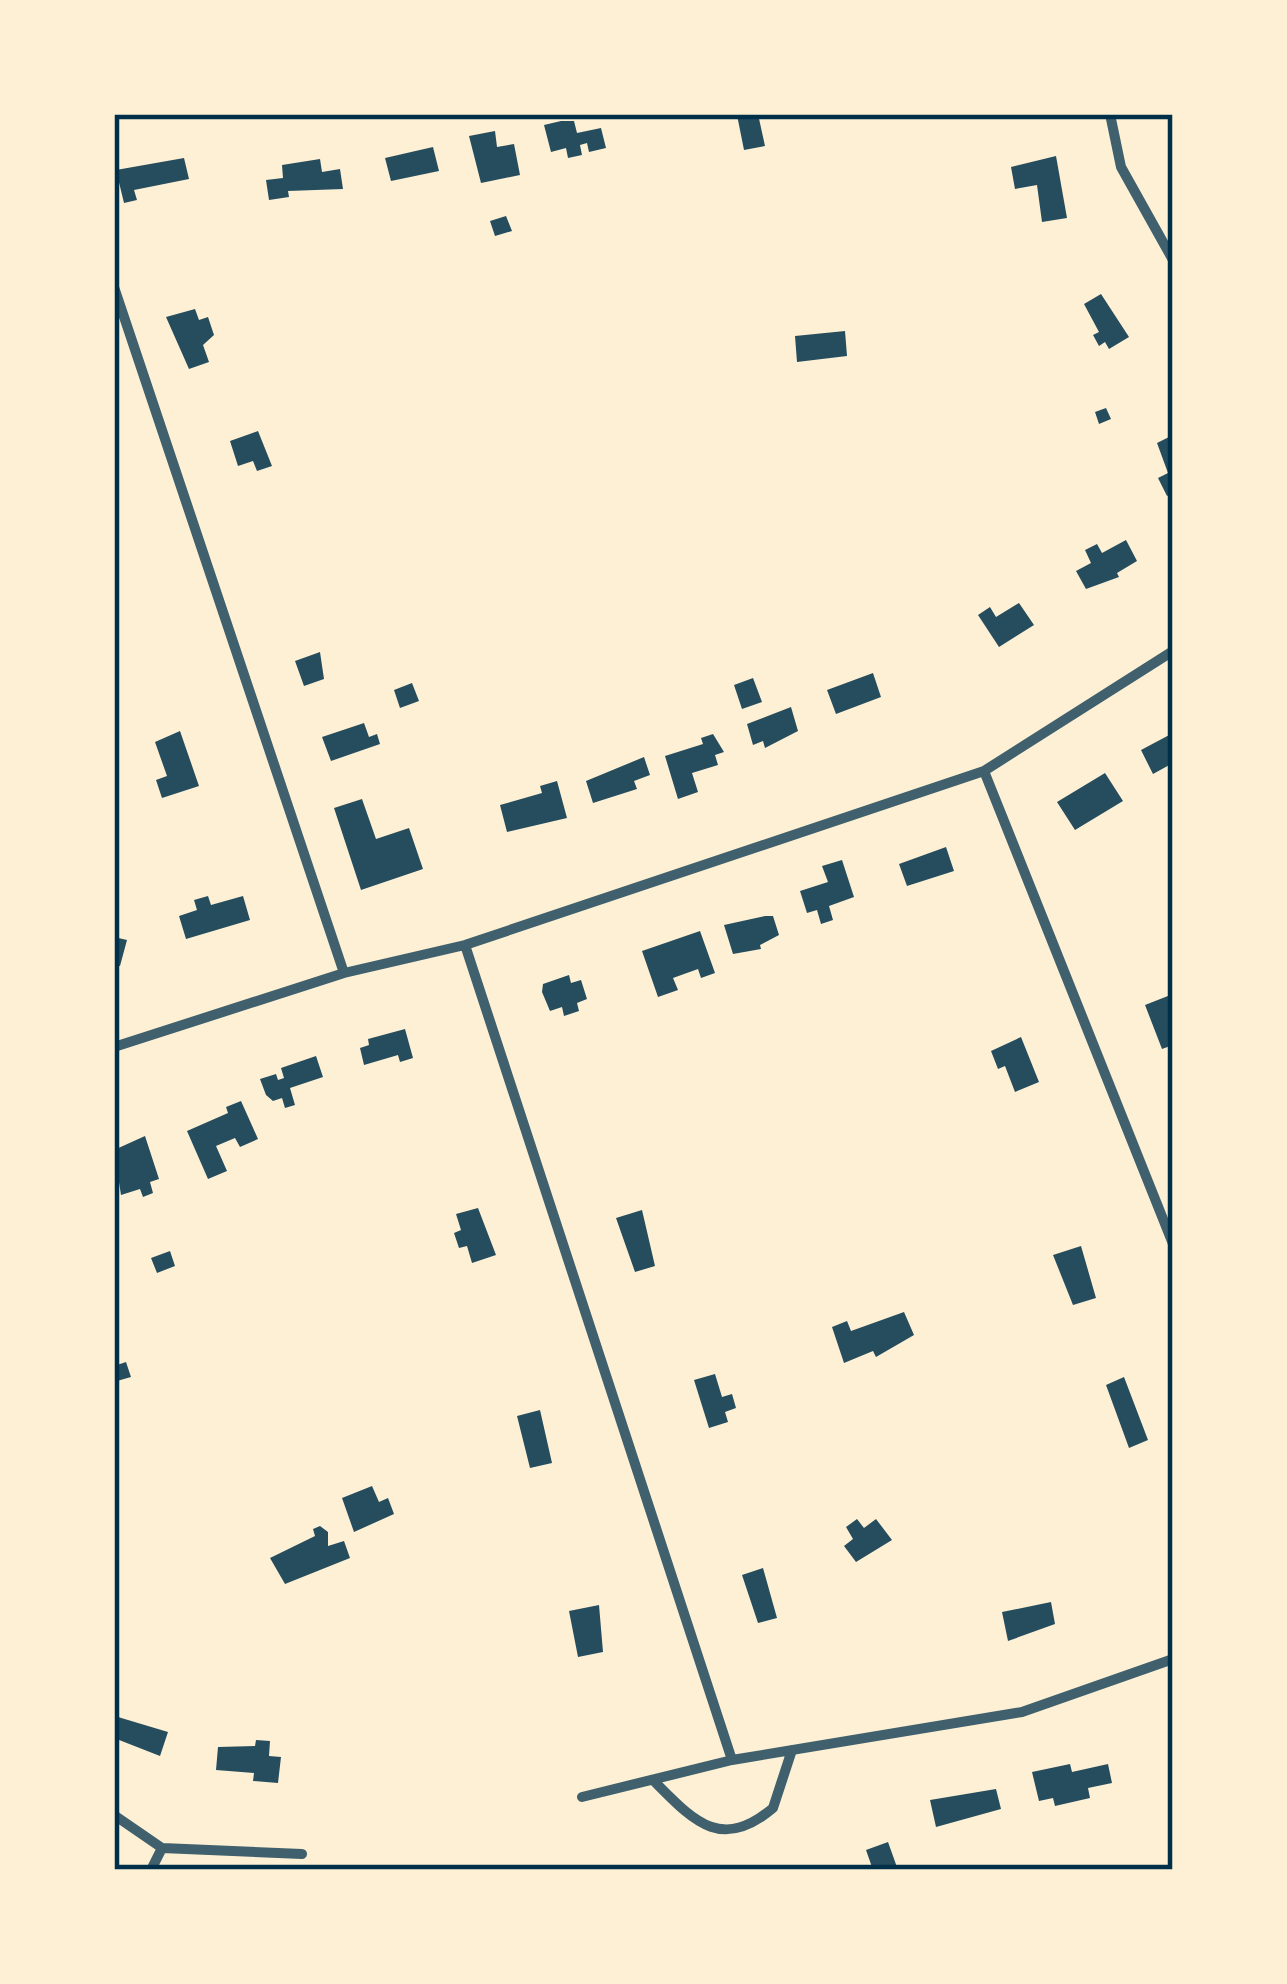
<svg xmlns="http://www.w3.org/2000/svg" width="1287" height="1984" font-family="'IBM Plex Sans',sans-serif">
<style>
.building{fill:#264d5e}
.lines{fill:none;stroke-linecap:round;stroke-linejoin:round}
.minor{stroke:#3f606c;stroke-width:10}
.neatline{fill:none;stroke:#003049;stroke-width:4.5}
</style>
<rect width="100%" height="100%" fill="#fdf0d5"/>
<path class="building" d="M 758,114 L 765,146 L 744,150 L 737,115 Z
M 561,121 L 574,121 L 577,133 L 601,128 L 606,148 L 589,152 L 587,143 L 580,145 L 582,155 L 568,158 L 566,148 L 551,152 L 544,125 Z
M 495,131 L 497,147 L 514,144 L 520,175 L 481,183 L 469,136 Z
M 433,147 L 439,171 L 391,181 L 385,158 Z
M 1056,156 L 1067,218 L 1042,222 L 1037,185 L 1015,189 L 1011,167 Z
M 184,158 L 189,179 L 134,190 L 137,200 L 124,203 L 116,170 Z
M 320,159 L 322,172 L 340,169 L 343,189 L 288,191 L 289,197 L 269,200 L 266,180 L 283,178 L 282,165 Z
M 506,216 L 512,231 L 495,236 L 490,221 Z
M 1101,294 L 1129,337 L 1109,349 L 1105,342 L 1099,346 L 1093,335 L 1099,332 L 1084,304 Z
M 195,309 L 199,320 L 208,317 L 214,335 L 203,345 L 209,362 L 189,369 L 166,317 Z
M 845,331 L 847,356 L 797,362 L 795,336 Z
M 1106,408 L 1111,419 L 1099,424 L 1095,412 Z
M 258,431 L 272,466 L 257,471 L 253,461 L 238,466 L 230,441 Z
M 1173,435 L 1173,493 L 1167,496 L 1158,478 L 1168,473 L 1157,443 Z
M 1126,540 L 1137,561 L 1117,573 L 1119,577 L 1086,589 L 1076,571 L 1091,563 L 1085,550 L 1097,544 L 1102,553 Z
M 1019,603 L 1034,625 L 999,647 L 978,615 L 990,607 L 996,617 Z
M 320,652 L 324,679 L 304,686 L 295,661 Z
M 873,673 L 881,697 L 836,714 L 827,690 Z
M 753,678 L 762,702 L 742,709 L 734,685 Z
M 412,683 L 419,701 L 400,708 L 394,690 Z
M 791,707 L 798,731 L 765,748 L 763,741 L 753,745 L 747,724 Z
M 364,723 L 369,737 L 377,734 L 380,744 L 331,761 L 322,737 Z
M 180,731 L 199,786 L 162,798 L 156,780 L 167,776 L 155,742 Z
M 1173,733 L 1173,763 L 1153,774 L 1141,750 Z
M 713,734 L 724,752 L 715,755 L 718,765 L 692,773 L 698,792 L 678,799 L 665,756 L 703,744 L 701,738 Z
M 644,757 L 650,775 L 634,781 L 637,789 L 593,803 L 586,781 Z
M 1105,773 L 1123,801 L 1075,830 L 1057,802 Z
M 557,781 L 567,818 L 507,832 L 500,805 L 542,793 L 540,786 Z
M 362,799 L 376,839 L 409,828 L 423,869 L 361,890 L 334,808 Z
M 946,847 L 954,871 L 907,886 L 899,864 Z
M 842,860 L 854,897 L 829,906 L 833,920 L 821,924 L 817,910 L 807,913 L 800,891 L 828,882 L 822,866 Z
M 208,896 L 211,905 L 243,896 L 250,920 L 186,939 L 179,916 L 197,910 L 194,900 Z
M 765,916 L 773,916 L 779,935 L 760,945 L 761,949 L 733,954 L 724,925 Z
M 700,931 L 715,973 L 701,978 L 698,969 L 673,978 L 678,990 L 658,997 L 642,951 Z
M 114,937 L 127,940 L 120,966 L 114,965 Z
M 569,975 L 571,983 L 581,980 L 587,999 L 577,1003 L 579,1011 L 564,1016 L 562,1007 L 550,1011 L 542,992 L 543,984 Z
M 1173,994 L 1173,1045 L 1162,1049 L 1145,1005 Z
M 405,1029 L 413,1058 L 400,1062 L 398,1055 L 364,1065 L 360,1048 L 369,1045 L 368,1039 Z
M 1021,1037 L 1039,1082 L 1015,1092 L 1005,1066 L 998,1069 L 991,1051 Z
M 316,1056 L 323,1077 L 290,1088 L 295,1105 L 285,1108 L 282,1098 L 273,1101 L 266,1095 L 260,1079 L 276,1074 L 278,1080 L 284,1078 L 281,1068 Z
M 241,1101 L 258,1139 L 240,1147 L 235,1138 L 216,1146 L 227,1171 L 208,1179 L 187,1131 L 228,1113 L 226,1107 Z
M 145,1136 L 159,1179 L 150,1182 L 153,1193 L 143,1197 L 140,1189 L 121,1195 L 114,1150 Z
M 478,1208 L 496,1255 L 472,1263 L 467,1246 L 459,1248 L 454,1233 L 461,1230 L 456,1214 Z
M 642,1210 L 655,1266 L 635,1272 L 616,1218 Z
M 1081,1246 L 1096,1298 L 1073,1305 L 1053,1255 Z
M 170,1251 L 175,1266 L 157,1273 L 151,1258 Z
M 904,1312 L 914,1335 L 876,1357 L 873,1351 L 844,1363 L 832,1327 L 847,1321 L 851,1331 Z
M 126,1362 L 131,1377 L 117,1381 L 114,1366 Z
M 715,1374 L 722,1397 L 732,1394 L 736,1408 L 725,1412 L 728,1422 L 709,1428 L 694,1380 Z
M 1124,1377 L 1148,1440 L 1129,1448 L 1106,1385 Z
M 540,1410 L 552,1463 L 530,1468 L 517,1416 Z
M 372,1486 L 379,1502 L 388,1498 L 394,1514 L 354,1532 L 342,1498 Z
M 857,1519 L 864,1528 L 876,1519 L 892,1540 L 856,1562 L 844,1546 L 853,1539 L 846,1527 Z
M 320,1526 L 328,1532 L 328,1546 L 344,1541 L 350,1558 L 285,1584 L 270,1558 L 315,1536 L 313,1529 Z
M 763,1568 L 777,1618 L 758,1623 L 742,1575 Z
M 1051,1602 L 1055,1624 L 1008,1641 L 1002,1612 Z
M 599,1605 L 603,1652 L 578,1657 L 569,1611 Z
M 118,1717 L 168,1732 L 160,1756 L 114,1738 Z
M 256,1740 L 270,1741 L 269,1756 L 281,1757 L 278,1783 L 253,1781 L 254,1773 L 216,1770 L 218,1747 L 255,1746 Z
M 1070,1764 L 1072,1772 L 1108,1764 L 1112,1783 L 1088,1788 L 1090,1798 L 1055,1806 L 1053,1798 L 1039,1801 L 1032,1772 Z
M 996,1789 L 1001,1809 L 936,1827 L 930,1800 Z
M 888,1842 L 898,1870 L 873,1870 L 866,1850 Z"/>
<g class="lines">
<path class="minor" d="M 1110,114 L 1121,167 L 1173,260
M 114,287 L 344,973
M 984,771 L 1173,1244
M 465,945 L 732,1760
M 114,1047 L 344,973 L 465,945 L 984,771 L 1173,651
M 653,1780 C 692,1819 720,1853 773,1808 L 792,1750
M 582,1797 L 732,1760 L 1022,1712 L 1173,1659
M 114,1815 L 162,1848 L 302,1854
M 151,1870 L 162,1848"/>
</g>
<rect width="1287" height="1984" fill="none" stroke="#fdf0d5" stroke-width="234"/>
<rect x="117" y="117" width="1053" height="1750" class="neatline"/>
</svg>
